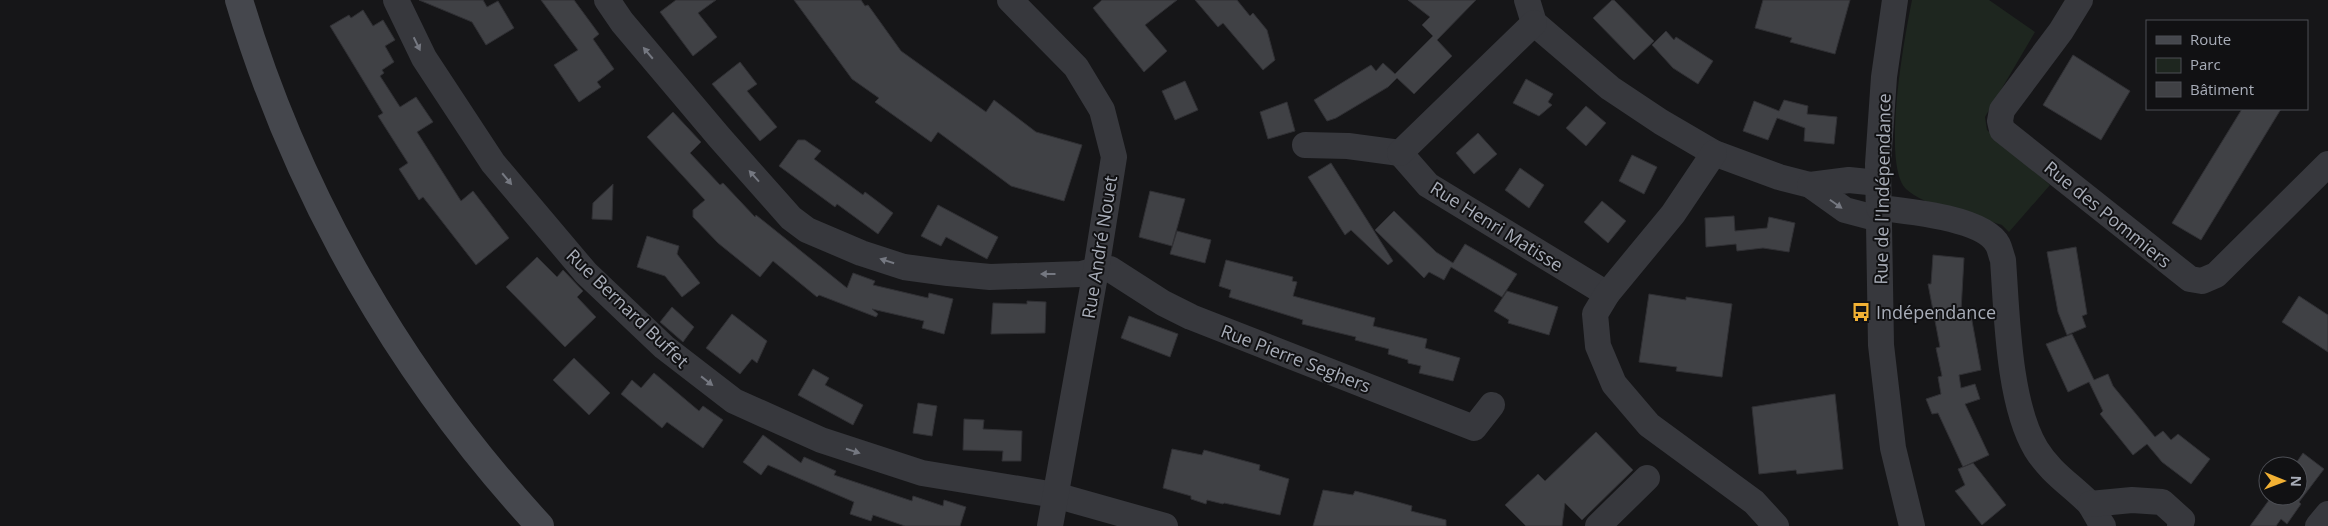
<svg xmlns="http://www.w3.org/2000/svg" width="2328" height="526" font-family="'Open Sans',sans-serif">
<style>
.green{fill:#1e261f}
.building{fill:#404145;stroke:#303034}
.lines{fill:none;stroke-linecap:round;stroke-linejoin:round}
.street{stroke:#37383d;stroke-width:26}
.secondary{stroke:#45474d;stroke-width:28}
.oneway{fill:#757881}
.labels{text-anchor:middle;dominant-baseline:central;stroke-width:4;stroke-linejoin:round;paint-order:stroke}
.street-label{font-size:18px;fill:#a8adb8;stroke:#111113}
.poi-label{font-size:18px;fill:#a8adb8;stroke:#111113;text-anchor:start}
</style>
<rect width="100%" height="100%" fill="#161618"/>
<!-- green -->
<path class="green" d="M1912,0H1989L2035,32L1985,117L1987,130L2050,185L2009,232L2002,225C1978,217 1923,206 1906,189C1881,164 1905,34 1912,0Z"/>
<!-- building -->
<g class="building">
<path d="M419,0H483L487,7L498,1L514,28L486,45L472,22Z"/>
<path d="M541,0H574L599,34L593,39L614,69L597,82L601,87L579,102L554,65L578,50Z"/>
<path d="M676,0H716L698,13L717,37L693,56L660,12Z"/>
<path d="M794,0H861L865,6L868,5L901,51L986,112L994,100L1036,132L1082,145L1064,201L1011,186L938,132L931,142L875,102L879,98L852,79Z"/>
<path d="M1102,0H1177L1145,25L1167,51L1144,72L1093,8Z"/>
<path d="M1195,0H1237L1250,16L1253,13L1267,30L1275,60L1263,70L1223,23L1218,27Z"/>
<path d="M1408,0H1476L1437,40L1452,56L1414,94L1397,78L1388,87L1336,118L1327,121L1314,100L1371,65L1376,71L1383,63L1395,74L1433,36L1422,25L1430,17Z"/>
<path d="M1612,0H1614L1654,41L1634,60L1593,18Z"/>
<path d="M1763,0H1850L1835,54L1790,42L1792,38L1755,28Z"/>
<path d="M363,10L373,26L383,20L395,40L385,46L394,62L382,70L384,73L380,76L400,107L416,97L433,122L417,132L461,201L473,191L509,238L476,265L423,197L419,200L399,169L408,163L378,116L383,113L330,26L349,15L351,18Z"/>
<path d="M1666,31L1674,40L1676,37L1713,61L1698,84L1673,68L1652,45Z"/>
<path d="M2073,55L2130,91L2101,140L2043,105Z"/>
<path d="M740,62L757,84L747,91L777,127L760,141L712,84Z"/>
<path d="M1526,79L1553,94L1548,102L1552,105L1539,116L1513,103Z"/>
<path d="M1185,81L1198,110L1175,120L1162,91Z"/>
<path d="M1784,100L1808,106L1807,114L1837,117L1834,144L1804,141L1805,128L1777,118L1768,140L1743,131L1754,101L1779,111Z"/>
<path d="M1287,102L1295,131L1268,139L1260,112Z"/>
<path d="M1586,106L1606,123L1586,146L1566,128Z"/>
<path d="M2242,109H2281L2201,240L2172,223Z"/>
<path d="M673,112L701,142L690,153L720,185L723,183L755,217L756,215L847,288L853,273L875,281L873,285L928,298L929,293L953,299L944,334L922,328L924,321L872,309L878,314L876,317L819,295L817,297L773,261L760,277L718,243L693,217V210L705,200L647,137Z"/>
<path d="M1478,133L1497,154L1474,174L1456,153Z"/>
<path d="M798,140H805L821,151L814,159L863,195L865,192L893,213L878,234L837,204L835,207L779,166Z"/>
<path d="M1632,155L1657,167L1644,194L1619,181Z"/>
<path d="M1331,163L1393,261L1388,265L1351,230L1345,235L1308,177Z"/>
<path d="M1520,168L1544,185L1529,208L1505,190Z"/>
<path d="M613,184L612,220L592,219L593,203Z"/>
<path d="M1150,191L1185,199L1172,246L1139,237Z"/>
<path d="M1602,201L1626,221L1608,243L1584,222Z"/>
<path d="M938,205L998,237L987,259L946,237L941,246L921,236Z"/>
<path d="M1394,211L1436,252L1453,263L1465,244L1517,274L1502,297L1451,267L1444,280L1429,272L1424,278L1375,230Z"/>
<path d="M1734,216L1735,231L1767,228L1769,217L1795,223L1789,252L1763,248L1737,251L1736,244L1706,247L1705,218Z"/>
<path d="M1177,231L1211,240L1205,263L1170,254Z"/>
<path d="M647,236L679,246L677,254L700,283L682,297L665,276L637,267Z"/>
<path d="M2076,247L2087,314L2082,316L2086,327L2067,335L2058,312L2047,252Z"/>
<path d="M1933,255L1964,258L1961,311L1970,310L1981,370L1959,375L1961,388L1975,384L1980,399L1965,404L1989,455L1963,467L1938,413L1932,414L1926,399L1941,394L1938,377L1942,376L1936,348L1940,347L1928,284H1931Z"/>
<path d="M537,257L557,277L563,270L565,272L583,291L577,297L596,317L565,347L506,287Z"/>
<path d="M1226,260L1293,277L1292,281L1297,282L1293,296L1375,318L1373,326L1427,339L1425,348L1460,358L1453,381L1419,373L1421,366L1408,363V360L1388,354L1389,349L1355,340L1356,337L1302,324L1303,320L1229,297L1231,290L1219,286Z"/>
<path d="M1507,291L1558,307L1549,335L1508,323L1509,320L1494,311Z"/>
<path d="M1649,294L1686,300V297L1732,304L1722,377L1676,371L1677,367L1639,362Z"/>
<path d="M2299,296L2328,315V352L2282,322Z"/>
<path d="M1027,301L1046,302L1045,333L991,334L993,303L1027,304Z"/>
<path d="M672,307L694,327L683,342L660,322Z"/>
<path d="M732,314L767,341L757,363L752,359L740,374L706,348Z"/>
<path d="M1129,316L1178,334L1170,357L1121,338Z"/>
<path d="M2072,334L2094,380L2108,374L2113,386L2155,437L2163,431L2171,440L2178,434L2210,459L2191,484L2162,462L2147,444L2133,455L2100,414L2103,411L2089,382L2068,392L2046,344Z"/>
<path d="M574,358L610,393L589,415L553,380Z"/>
<path d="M813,369L829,378L825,385L863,405L853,425L798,395Z"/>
<path d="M654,373L699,411L703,406L723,420L703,448L667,422L662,428L621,394L632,380L641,388Z"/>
<path d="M1835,394L1843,469L1797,474L1796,470L1759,474L1752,407Z"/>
<path d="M918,403L937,406L932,436L913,433Z"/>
<path d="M964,419L984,420L983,429L1022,431L1021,461H1002L1003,451L963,450Z"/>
<path d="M1596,432L1633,470L1582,520L1565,503L1562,526H1526L1505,505L1538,474L1545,481Z"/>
<path d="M763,435L801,463L804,457L836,471L834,475L912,501L913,496L943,506L944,500L966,507L960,526H905L873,515L871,521L850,514L854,502L768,465L761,475L743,462Z"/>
<path d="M1172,449L1202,455L1204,450L1260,465L1259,470L1289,479L1280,515L1224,503L1223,504L1207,500L1206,504L1191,499V496L1163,488Z"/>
<path d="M2303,453L2324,469L2299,502L2301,504L2287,524L2281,519L2276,526H2250L2272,496H2298V466H2294Z"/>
<path d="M1973,463L2006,505L1982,525L1955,491L1965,485L1958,469Z"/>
<path d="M1323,490L1353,495L1355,491L1387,499L1412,506L1411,511L1446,520V526H1313Z"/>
</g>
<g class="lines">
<!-- street -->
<g class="street">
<path d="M396,0L424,58L493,163L586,273L664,347L734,401L821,440L922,473L1055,495L1165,526"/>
<path d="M607,0L622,22L720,138L791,218L807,230L861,253L904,267L948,273L990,277L1081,274L1096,270L1110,269L1163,303L1191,317L1474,428L1492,405"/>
<path d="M1010,0L1076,67L1102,110L1114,157L1096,270L1050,526"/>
<path d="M1527,0L1534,23L1610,88L1661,122L1714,153L1779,177L1810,185"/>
<path d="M1895,0L1884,77L1878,164L1881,345L1893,448L1912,526"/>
<path d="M2080,0L2061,31L2002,110L2000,121L2002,130L2190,279L2202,281L2216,275L2328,164"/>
<path d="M1305,145L1348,146L1400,153"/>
<path d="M1400,153L1428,185L1607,294"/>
<path d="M1400,153L1534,23"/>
<path d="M1714,153L1673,214L1607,294L1595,314L1598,346L1614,384L1649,425L1754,502L1776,526"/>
<path d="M1878,183L1849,180L1810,185L1845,210L1879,219"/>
<path d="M1879,208C1907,211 1984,218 1998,245C2000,249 2001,255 2003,260C2007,314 2008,402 2036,449C2050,472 2071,485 2089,503C2094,510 2098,519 2103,526"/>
<path d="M2090,504L2132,500L2162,502L2182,520L2180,526"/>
<path d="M1598,526L1647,478"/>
<path d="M2318,526L2328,514"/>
</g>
<!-- secondary -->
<path class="secondary" d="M239,0C297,195 402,377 540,526"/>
</g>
<!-- one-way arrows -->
<defs><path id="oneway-solid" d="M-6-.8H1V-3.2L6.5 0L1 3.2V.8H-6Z" transform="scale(1.25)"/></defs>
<g class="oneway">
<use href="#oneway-solid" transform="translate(417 44) rotate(64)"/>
<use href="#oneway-solid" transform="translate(648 53) rotate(-130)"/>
<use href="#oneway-solid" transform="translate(754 176) rotate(-132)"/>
<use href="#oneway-solid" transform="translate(507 179) rotate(50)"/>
<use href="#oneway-solid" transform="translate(1836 204) rotate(35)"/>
<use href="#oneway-solid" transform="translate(887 261) rotate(-162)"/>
<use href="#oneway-solid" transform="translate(1048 274) rotate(180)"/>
<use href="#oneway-solid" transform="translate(707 381) rotate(38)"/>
<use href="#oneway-solid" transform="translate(853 451) rotate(18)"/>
</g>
<!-- icons -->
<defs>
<g id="bus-bare" transform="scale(1.5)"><path d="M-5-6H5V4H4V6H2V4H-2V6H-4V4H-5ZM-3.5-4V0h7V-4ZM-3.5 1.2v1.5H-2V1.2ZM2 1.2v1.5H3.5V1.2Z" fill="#f2b134" stroke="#111113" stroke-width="2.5" paint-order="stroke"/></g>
</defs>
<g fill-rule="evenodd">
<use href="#bus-bare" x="1861" y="312"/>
</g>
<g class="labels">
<!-- street labels -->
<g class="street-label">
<text transform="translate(1882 189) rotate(-89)">Rue de l'Indépendance</text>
<text transform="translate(2108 214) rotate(39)">Rue des Pommiers</text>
<text transform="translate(1497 226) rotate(32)">Rue Henri Matisse</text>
<text transform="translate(1099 247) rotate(-81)">Rue André Nouet</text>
<text transform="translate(628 308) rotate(44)">Rue Bernard Buffet</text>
<text transform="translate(1296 358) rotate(21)">Rue Pierre Seghers</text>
</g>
<!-- poi labels -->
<g class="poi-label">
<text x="1876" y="312">Indépendance</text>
</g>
</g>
<!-- legend -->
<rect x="2146" y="20" width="162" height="90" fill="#111113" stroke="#4d4f55"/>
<rect x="2156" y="36" width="25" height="8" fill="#45474d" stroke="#4d4f55"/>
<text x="2190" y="45" font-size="15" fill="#a8adb8">Route</text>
<rect x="2156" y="58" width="25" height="15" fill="#1e261f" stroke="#4d4f55"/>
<text x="2190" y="70" font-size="15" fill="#a8adb8">Parc</text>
<rect x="2156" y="82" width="25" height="15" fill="#404145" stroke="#4d4f55"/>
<text x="2190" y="95" font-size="15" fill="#a8adb8">Bâtiment</text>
<!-- north arrow -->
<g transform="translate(2283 481) rotate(91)"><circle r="24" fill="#111113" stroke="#4d4f55"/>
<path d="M0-4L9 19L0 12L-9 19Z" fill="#f2b134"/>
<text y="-8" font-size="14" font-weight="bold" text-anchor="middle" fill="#a8adb8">N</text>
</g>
</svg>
